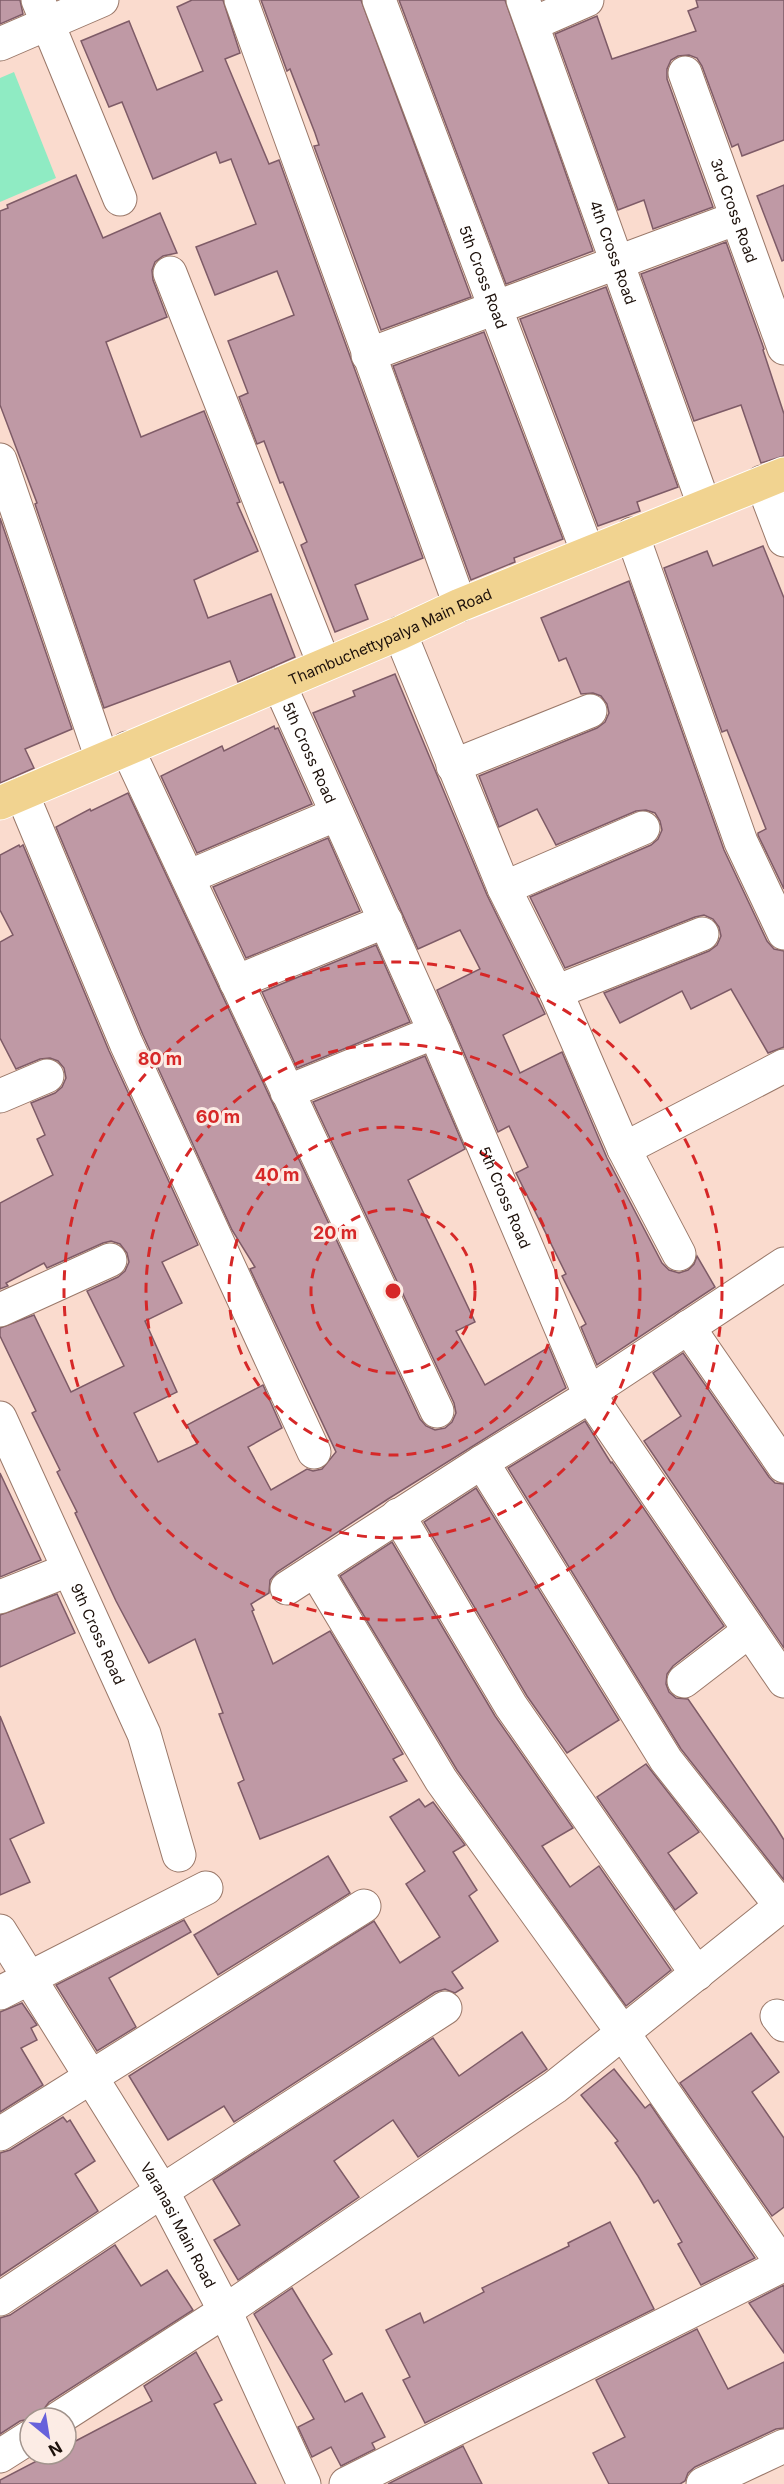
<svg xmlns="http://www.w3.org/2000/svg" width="784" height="2484" font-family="Inter,sans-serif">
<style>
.green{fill:#8febc3}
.building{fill:#bf99a5;stroke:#7e5b67;stroke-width:1.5}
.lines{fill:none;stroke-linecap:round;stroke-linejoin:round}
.minor-casing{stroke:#9a7869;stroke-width:35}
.major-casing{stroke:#fff;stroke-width:35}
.minor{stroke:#fff;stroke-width:33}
.major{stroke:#f1d390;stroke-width:33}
.ring{fill:none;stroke:#d62828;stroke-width:3;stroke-dasharray:10 8}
.labels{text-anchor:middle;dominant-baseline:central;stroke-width:6;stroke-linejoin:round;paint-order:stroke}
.street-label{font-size:15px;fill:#1c100a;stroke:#fcece5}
.centre{fill:#d62828;stroke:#fcece5;stroke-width:3}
.ring-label{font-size:18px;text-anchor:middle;font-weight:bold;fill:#d62828;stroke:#fcece5;stroke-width:6;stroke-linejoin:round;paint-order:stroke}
</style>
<rect width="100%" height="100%" fill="#fadbce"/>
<!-- green -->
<path class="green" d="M14,72L56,178L0,202V78Z"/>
<!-- building -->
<g class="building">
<path d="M0,0H20L23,14L0,24Z"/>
<path d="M192,0H223L240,53L225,59L269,164L279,160L423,558L355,585L368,619L335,632L301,545L307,542L283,482L280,483L264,441L257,444L239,397L248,393L228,341L294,315L277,271L215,295L196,247L256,224L231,159L220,163L216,152L153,179L122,102L109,107L81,41L129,21L157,90L203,71L177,7Z"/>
<path d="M261,0H361L471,297L381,330L314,146L319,145L315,133L290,69L287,71Z"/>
<path d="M399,0H505L593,251L506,284Z"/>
<path d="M696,0H784V140L742,156L738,144L732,147L702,66L697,58L689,55L678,56L671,60L667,69V79L713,207L653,229L644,200L618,210L555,34L597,16L612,59L696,31L688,11L698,7Z"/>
<path d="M76,175L103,238L160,213L177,253L163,256L155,262L152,270L153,280L167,317L106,342L141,437L204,411L240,502L237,503L258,551L194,580L208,618L271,594L295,657L238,682L230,661L104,708L35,504L37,503L0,405V211L8,208L7,205Z"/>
<path d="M784,185V260L782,261L757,196Z"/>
<path d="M726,242L764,349L763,350L784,414V456L761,463L741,405L694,421L641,274Z"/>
<path d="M606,287L678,487L637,502L640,511L598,526L520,319Z"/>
<path d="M484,332L563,539L514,558L515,562L471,580L393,366Z"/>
<path d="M0,518L72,729L25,749L34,768L0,783Z"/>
<path d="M763,546L784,598V889L758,835V833L766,829L727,730L722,732L664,568L707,551L713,566Z"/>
<path d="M629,581L724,850L767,941L774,949L784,951V1047L768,1053L731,989L691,1009L682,991L620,1023L604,993L709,951L717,945L721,936L719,927L713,919L704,915L695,917L565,968L530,897L651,845L658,839L662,830L660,821L655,813L646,810L636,811L556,845L537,809L499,827L479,776L597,728L605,722L609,713L607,704L601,696L593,693L581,694L566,658L559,661L541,618Z"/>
<path d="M395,674L487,895L545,1014L503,1035L520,1073L562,1052L607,1158L662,1263L669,1270L679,1273L688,1270L694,1264L697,1256L715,1287L597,1365L581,1327L586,1324L562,1276L566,1274L516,1173L528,1167L509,1126L498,1132L437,990L480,969L460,930L418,949L313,713L355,696L353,691Z"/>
<path d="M274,726L275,729L278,728L312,804L197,853L161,776L222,746L224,751Z"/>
<path d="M128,793L420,1419L426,1426L435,1430L445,1428L452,1422L456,1413L454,1403L313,1102L425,1056L465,1149L408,1180L475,1322L456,1331L485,1385L549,1347L566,1388L388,1499L277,1572L270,1580L269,1593L251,1604L254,1610L252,1611L273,1664L330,1631L403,1754L393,1759L407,1781L260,1839L238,1783L244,1780L219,1714L223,1713L195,1639L149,1663L116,1601L75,1513L77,1512L57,1472L60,1470L32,1413L36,1411L0,1336V1328L34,1315L71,1392L124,1366L87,1291L118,1277L125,1271L129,1262L127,1253L120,1244L111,1241L103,1243L47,1268L44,1263L6,1283L8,1286L0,1289V1203L53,1175L37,1139L45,1135L31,1103L55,1093L62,1087L66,1078L64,1068L58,1061L50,1058L40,1059L16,1069L0,1038V942L13,935L0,910V855L19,845L20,847L23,845L109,1051L198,1245L162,1262L182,1303L145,1321L177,1392L134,1413L158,1462L197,1444L187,1425L263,1385L282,1428L248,1447L271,1490L307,1469L313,1471L322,1469L336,1452L250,1269L255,1267L232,1230L143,1035L56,827L90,809L91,811Z"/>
<path d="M328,838L360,911L246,958L213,887Z"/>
<path d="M376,945L410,1022L297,1068L262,992Z"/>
<path d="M683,1353L769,1477L775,1483L784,1484V1648L644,1441L681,1416L653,1373Z"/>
<path d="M585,1421L611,1463L612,1462L724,1626L673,1666L667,1674L666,1684L669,1692L676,1698L688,1699L776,1827L784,1840V1880L681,1749L508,1468Z"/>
<path d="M0,1473L41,1560L0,1577Z"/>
<path d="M476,1488L619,1720L567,1753L527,1696L424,1522Z"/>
<path d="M392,1542L495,1716L573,1828L542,1846L570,1887L599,1866L671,1970L626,2006L457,1770L340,1576Z"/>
<path d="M57,1594L75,1633L0,1667V1615Z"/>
<path d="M0,1716L44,1823L10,1839L30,1882L0,1895Z"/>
<path d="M646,1764L699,1832L668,1853L697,1893L675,1910L597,1797Z"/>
<path d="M419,1799L425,1807L433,1802L465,1845L453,1852L477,1890L469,1896L498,1941L452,1972L463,1988L455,1993L445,1989L435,1992L234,2122L224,2106L168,2140L129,2076L374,1921L400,1963L440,1937L406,1884L425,1871L390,1817Z"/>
<path d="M328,1856L350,1893L218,1975L194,1935Z"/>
<path d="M184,1920L191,1932L109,1978L136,2027L97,2051L56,1985Z"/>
<path d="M22,2003L37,2025L31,2028L37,2040L21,2048L43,2085L0,2112V2012Z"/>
<path d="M522,2032L547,2069L418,2157L393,2120L334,2161L359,2197L238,2280L214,2240L240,2225L213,2180L433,2038L459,2076Z"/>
<path d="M751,2033L779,2072L752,2092L784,2138V2207L772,2216L680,2083Z"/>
<path d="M614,2069L645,2108L650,2104L755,2258L701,2285L678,2244L682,2242L658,2200L654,2203L638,2176L615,2143L618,2141L581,2095Z"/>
<path d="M63,2117L67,2122L70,2120L95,2161L75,2174L98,2211L0,2276V2153L10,2150Z"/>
<path d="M610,2222L654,2309L425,2423L403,2380L410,2377L386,2330L420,2313L424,2323L484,2292L482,2288L569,2246L568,2243Z"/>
<path d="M115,2245L141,2286L167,2270L193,2310L49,2402L41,2413L34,2418L20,2421L0,2434V2318L10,2315Z"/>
<path d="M784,2285V2353L749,2303Z"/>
<path d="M292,2288L332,2354L323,2360L345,2402L362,2393L385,2437L372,2443L375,2449L341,2466L331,2447L312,2457L298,2427L314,2419L254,2314Z"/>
<path d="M697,2329L728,2389L784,2362V2428L776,2429L695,2467L688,2473L685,2481L680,2484H609L593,2453L625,2437L596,2380Z"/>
<path d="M196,2352L222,2400L214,2404L256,2484H0V2480L50,2454H66V2446L152,2401L144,2386Z"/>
<path d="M463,2446L482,2484H388Z"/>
</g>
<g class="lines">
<!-- minor casing -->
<g class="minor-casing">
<g id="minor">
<path d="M38,0L120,199"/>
<path d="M241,0L460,605"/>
<path id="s1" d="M379,0L588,553"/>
<path id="s2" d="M523,0L704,505"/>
<path d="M532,24L587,0"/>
<path d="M0,44L102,0"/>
<path id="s3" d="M685,73L784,348"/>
<path d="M170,273L324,664"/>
<path d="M368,355L737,218"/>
<path d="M0,460L102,759"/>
<path d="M762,482L784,540"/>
<path d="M632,534L741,842L784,933"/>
<path d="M400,633L504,888L556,992L624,1149L679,1254"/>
<path id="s4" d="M279,684L435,1032L590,1396L784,1681"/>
<path d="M127,748L437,1411"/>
<path d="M453,766L590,711"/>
<path d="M22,794L126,1043L314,1452"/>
<path d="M188,877L337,814"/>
<path d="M504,888L643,828"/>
<path d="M236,982L386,921"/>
<path d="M556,992L702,934"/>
<path d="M287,1092L435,1032"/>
<path d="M0,1096L47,1076"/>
<path d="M624,1149L784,1066"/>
<path d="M0,1310L110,1260"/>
<path d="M688,1327L784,1466"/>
<path id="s5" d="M0,1418L144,1734L179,1855"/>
<path d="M398,1515L511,1706L697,1974"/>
<path d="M315,1570L441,1780L623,2033L783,2265L346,2484"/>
<path d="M287,1588L482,1462L590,1396L598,1387L784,1264"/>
<path d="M0,1597L68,1570"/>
<path d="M684,1681L749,1631"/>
<path id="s6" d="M0,1931L162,2191L225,2311L304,2484"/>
<path d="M0,1993L206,1888"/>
<path d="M777,2016L784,2025"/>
<path d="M0,2134L364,1906"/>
<path d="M0,2299L162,2191L445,2008"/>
<path d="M59,2418L225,2311L555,2087L781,1906L666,1760L482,1462"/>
<path d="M0,2456L30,2437"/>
<path d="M703,2484L784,2446"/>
</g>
</g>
<!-- major casing -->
<g class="major-casing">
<g id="major">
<path id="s7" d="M0,803L400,633L460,605L784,474"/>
</g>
</g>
<!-- minor -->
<use href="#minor" class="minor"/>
<!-- major -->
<use href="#major" class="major"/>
</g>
<!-- distance rings -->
<g class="ring">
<circle cx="393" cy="1291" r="82"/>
<circle cx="393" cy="1291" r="164"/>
<circle cx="393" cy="1291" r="247"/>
<circle cx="393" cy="1291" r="329"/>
</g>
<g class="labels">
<!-- street labels -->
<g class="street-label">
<text stroke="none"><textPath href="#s3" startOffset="146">3rd Cross Road</textPath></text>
<text stroke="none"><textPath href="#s2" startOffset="268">4th Cross Road</textPath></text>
<text stroke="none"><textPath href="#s1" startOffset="296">5th Cross Road</textPath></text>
<text stroke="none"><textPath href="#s7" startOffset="424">Thambuchettypalya Main Road</textPath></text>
<text stroke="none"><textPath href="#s4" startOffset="75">5th Cross Road</textPath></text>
<text stroke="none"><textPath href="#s4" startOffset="561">5th Cross Road</textPath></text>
<text stroke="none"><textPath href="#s5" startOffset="237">9th Cross Road</textPath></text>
<text stroke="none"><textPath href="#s6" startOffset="344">Varanasi Main Road</textPath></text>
</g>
</g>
<circle cx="393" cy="1291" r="9" class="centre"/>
<g class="ring-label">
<text x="160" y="1065">80 m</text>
<text x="218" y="1123">60 m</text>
<text x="277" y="1181">40 m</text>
<text x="335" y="1239">20 m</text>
</g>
<!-- north arrow -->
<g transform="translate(48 2436) rotate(150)"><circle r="28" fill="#fcece5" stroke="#a2948d" stroke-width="1.5"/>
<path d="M0-4.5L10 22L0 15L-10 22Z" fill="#6761db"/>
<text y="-9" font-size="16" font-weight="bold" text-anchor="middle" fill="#1c100a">N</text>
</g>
</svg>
